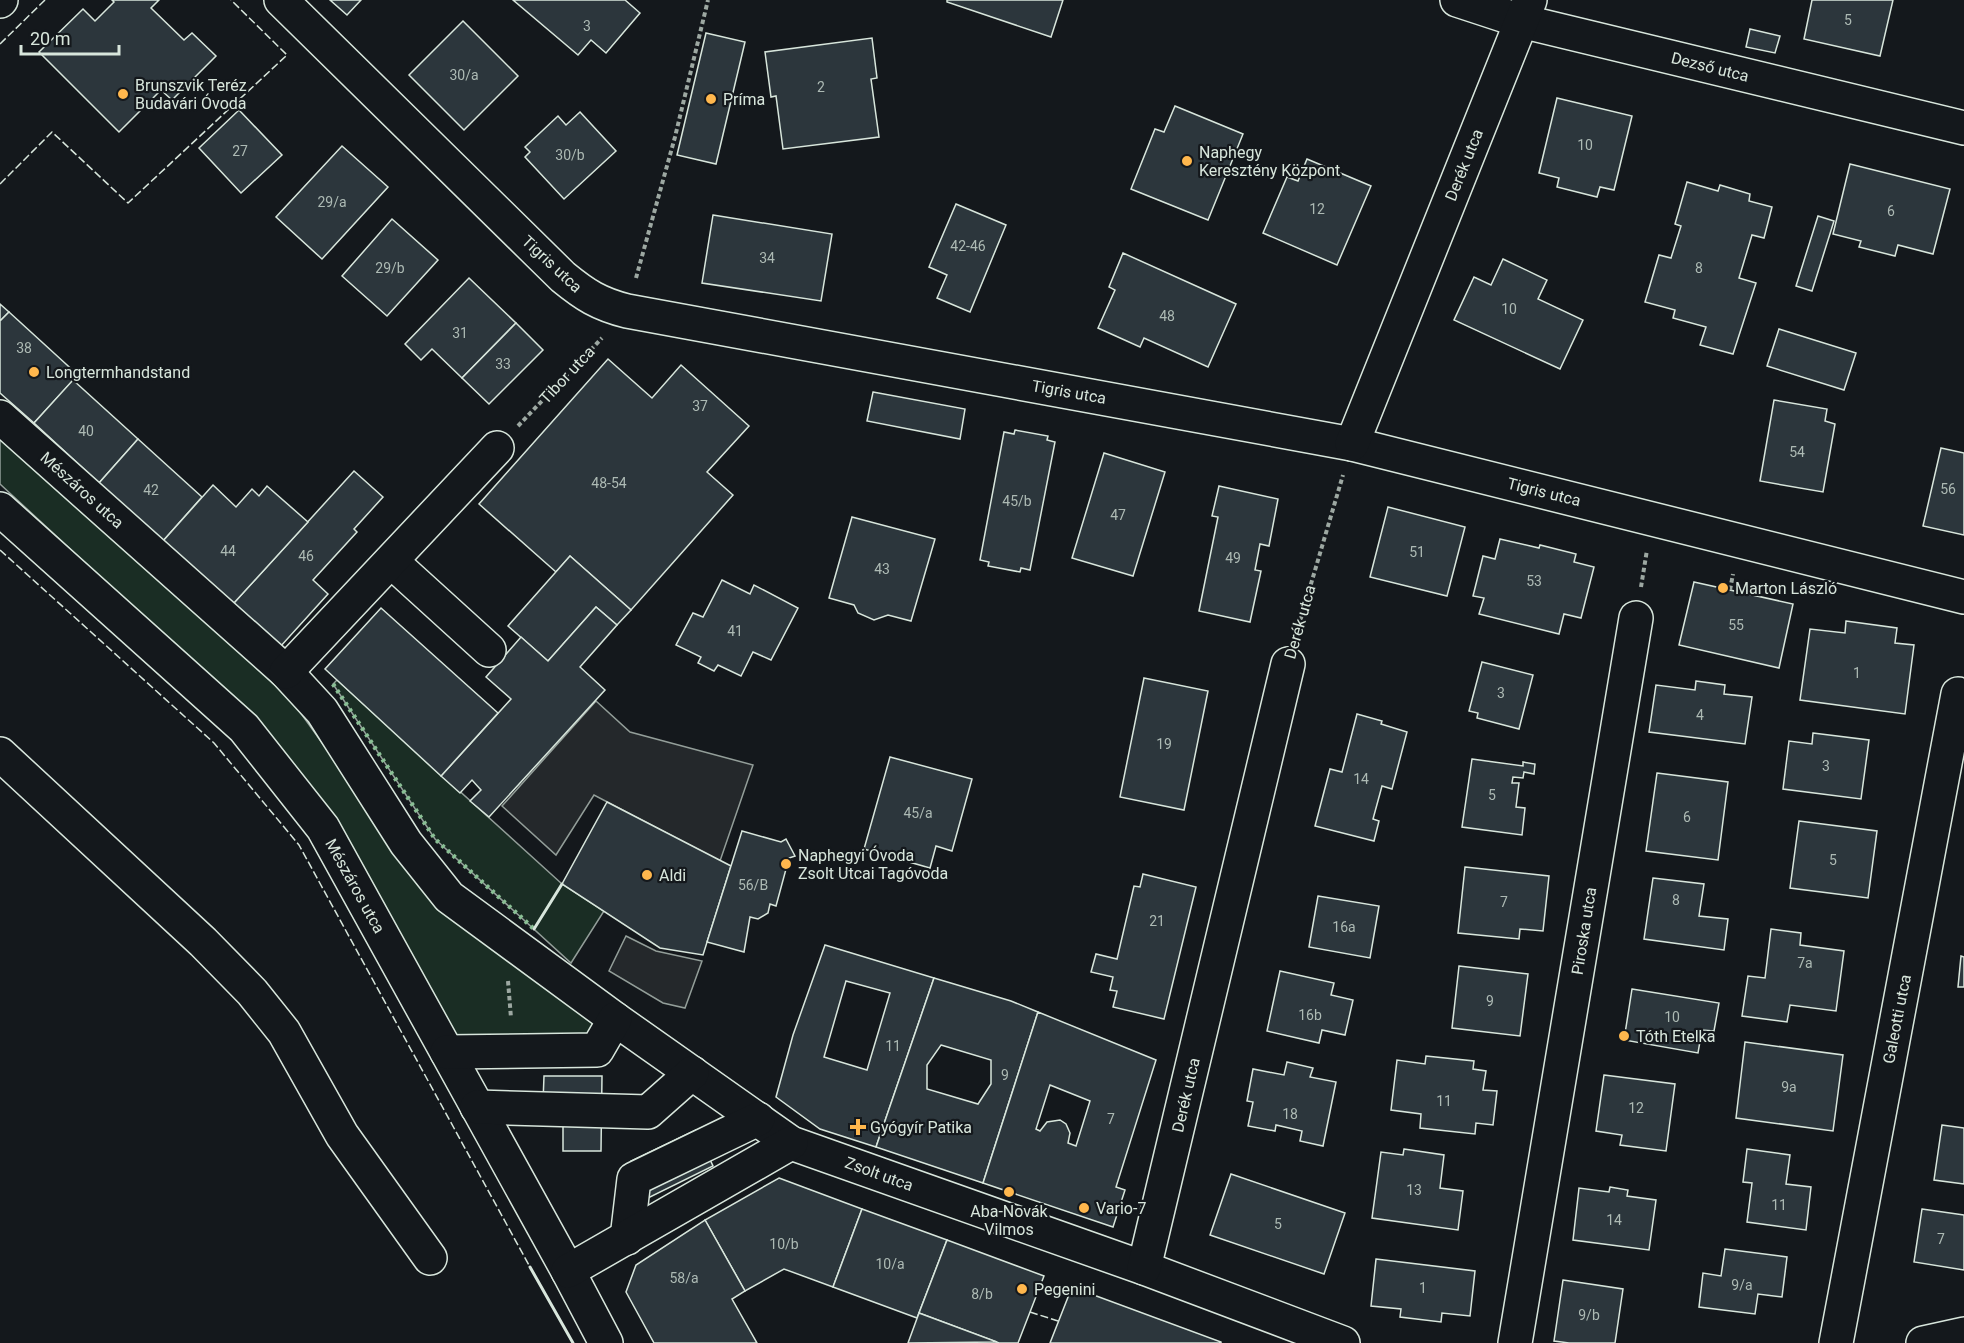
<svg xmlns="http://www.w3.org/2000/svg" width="1964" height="1343" font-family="Roboto,sans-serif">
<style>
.green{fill:#1a2d24;stroke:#939e99;stroke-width:1.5}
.parking{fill:#24282b;stroke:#939e99;stroke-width:1.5}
.building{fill:#2c363c;stroke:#d8e6dc;stroke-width:1.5;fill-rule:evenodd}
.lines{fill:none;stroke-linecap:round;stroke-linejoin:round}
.minor-casing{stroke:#d8e6dc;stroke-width:36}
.path{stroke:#9da8a2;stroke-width:4;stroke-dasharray:4.5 3;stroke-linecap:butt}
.minor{stroke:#14181c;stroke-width:33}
.hedge{stroke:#8ac095;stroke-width:4.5;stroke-dasharray:3 4.5;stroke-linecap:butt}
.fence{stroke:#d8e6dc;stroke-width:1.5;stroke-dasharray:8 3;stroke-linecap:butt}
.wall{stroke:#d8e6dc;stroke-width:3}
.poi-dot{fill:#ffb74d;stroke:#14181c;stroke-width:2}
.labels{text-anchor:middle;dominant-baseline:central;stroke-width:4.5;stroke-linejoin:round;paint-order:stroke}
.number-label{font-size:14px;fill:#adbab4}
.street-label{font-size:16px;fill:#d8e6dc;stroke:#14181c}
.poi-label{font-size:16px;fill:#d8e6dc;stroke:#14181c;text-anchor:start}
</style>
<rect width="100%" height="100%" fill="#14181c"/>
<!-- green -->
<g class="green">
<path d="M0,431L279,683L434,898L599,1023L590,1039L454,1040L204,673L0,484Z"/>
<path d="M337,680L562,884L604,911L571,963L435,839L333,684Z"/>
</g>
<!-- parking -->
<g class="parking">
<path d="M596,701L630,732L753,765L720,861L594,795L556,855L502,806Z"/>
<path d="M626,936L656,951L702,961L685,1008L663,1003L609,971Z"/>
</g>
<!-- building -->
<g class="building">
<path d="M112,0H159L151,8L184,40L192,33L216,56L172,100L161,90L119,132L39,52L83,9L95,21L114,2Z"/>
<path d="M330,0H361L347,15Z"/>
<path d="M513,0H625L640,13L606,53L591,40L578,55Z"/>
<path d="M947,0H1063L1051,37L947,2Z"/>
<path d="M1812,0H1893L1880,56L1804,39Z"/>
<path d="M463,21L518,76L464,130L409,75Z"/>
<path d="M1750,29L1780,36L1775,53L1746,47Z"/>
<path d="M706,33L745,42L716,164L677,155Z"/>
<path d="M872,38L877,78L871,79L879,137L783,149L776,96L771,97L765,52Z"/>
<path d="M1557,98L1632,116L1614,190L1600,187L1597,197L1557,187L1559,178L1539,173Z"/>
<path d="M1175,106L1243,134L1208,220L1131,189L1155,129L1164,132Z"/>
<path d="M239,110L282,155L241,193L199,148Z"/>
<path d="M580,112L616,151L564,199L525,157L530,152L525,147L558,116L566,125Z"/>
<path d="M342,146L388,187L322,259L276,217Z"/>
<path d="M1307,159L1371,186L1337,265L1263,233L1287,177L1298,181Z"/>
<path d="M1850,164L1950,189L1933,254L1898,245L1895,256L1859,247L1861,241L1833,234Z"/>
<path d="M1687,182L1718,191L1720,185L1750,194L1749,201L1772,207L1764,238L1752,235L1739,278L1756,283L1733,354L1700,345L1706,327L1673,318L1675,310L1645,302L1659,255L1671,258L1681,226L1675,224Z"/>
<path d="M956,204L1006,225L970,312L937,298L947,275L929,267Z"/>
<path d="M713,215L832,234L821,301L702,283Z"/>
<path d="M1818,216L1834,221L1812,291L1796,286Z"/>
<path d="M392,219L438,260L387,316L342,276Z"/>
<path d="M1123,253L1236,304L1208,367L1144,338L1140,347L1098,328L1115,290L1109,287Z"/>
<path d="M1503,259L1547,280L1538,299L1583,320L1560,369L1454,320L1474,277L1491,285Z"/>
<path d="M469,278L516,323L462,378L432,349L421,360L405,344Z"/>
<path d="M0,304L9,312L0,321Z"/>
<path d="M9,312L78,375L34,423L0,393V321Z"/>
<path d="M516,323L543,350L489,404L462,378Z"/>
<path d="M1779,329L1856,353L1844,390L1767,366Z"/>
<path d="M608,359L652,398L681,365L749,426L707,472L733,495L631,610L570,556L556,572L479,504Z"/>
<path d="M73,380L138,439L99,483L34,423Z"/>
<path d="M873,392L965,409L960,439L867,421Z"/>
<path d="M1774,400L1827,409L1825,421L1835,424L1823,492L1760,481Z"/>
<path d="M1015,430L1048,436L1047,440L1055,442L1030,570L1021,568L1020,572L988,566L989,562L980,560L1004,432L1014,434Z"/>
<path d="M138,439L202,497L163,541L99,483Z"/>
<path d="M1941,448L1964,453V535L1923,526Z"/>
<path d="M1104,453L1165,472L1133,576L1072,558Z"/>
<path d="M354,471L383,497L354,529L357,532L313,580L328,594L280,647L233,604Z"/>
<path d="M213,485L236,507L252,489L259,496L267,486L308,522L233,604L163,541Z"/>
<path d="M1219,486L1278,499L1269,546L1260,544L1255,570L1261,571L1250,622L1199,611L1218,517L1212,516Z"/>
<path d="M1388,507L1465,527L1447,596L1370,577Z"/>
<path d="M852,517L935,539L911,621L888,615L874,620L858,613L854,605L829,598Z"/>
<path d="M1500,539L1539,548L1540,545L1576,554L1574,562L1594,567L1581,618L1564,614L1559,634L1479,614L1484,598L1473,596L1483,556L1495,559Z"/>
<path d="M570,556L631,610L617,625L596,607L548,661L508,626Z"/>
<path d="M722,580L750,594L754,585L798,608L771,660L753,652L741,676L718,665L714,671L698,663L701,657L676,645L693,613L703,617Z"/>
<path d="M1694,582L1793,604L1779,668L1679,645Z"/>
<path d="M596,607L617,625L580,667L605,690L489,817L470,801L481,790L472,780L460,793L441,776L511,699L486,677L521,637L548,661Z"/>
<path d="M381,608L498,713L441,776L325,669Z"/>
<path d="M1846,621L1897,628L1895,643L1914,645L1905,714L1800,700L1810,629L1845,633Z"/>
<path d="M1482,662L1533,675L1519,729L1477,718L1478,713L1469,711Z"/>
<path d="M1144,678L1208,691L1184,810L1120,797Z"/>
<path d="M1696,681L1725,685L1724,694L1752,697L1745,744L1649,732L1656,685L1695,690Z"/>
<path d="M1357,714L1382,721L1381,724L1407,732L1392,789L1382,786L1373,819L1379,821L1374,841L1315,826L1330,769L1342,772Z"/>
<path d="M1813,733L1869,740L1861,799L1783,789L1789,741L1812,744Z"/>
<path d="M890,757L972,779L952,851L936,846L930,868L864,849Z"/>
<path d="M1472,759L1523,766V762L1535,764L1534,774L1524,772L1523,778L1513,777L1512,783H1519L1516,807L1525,808L1522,835L1462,827Z"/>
<path d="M1657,773L1728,782L1718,860L1646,851Z"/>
<path d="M607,802L731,866L703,955L660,948L562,884Z"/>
<path d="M1799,821L1877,831L1868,898L1790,888Z"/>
<path d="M742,831L781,842L786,839L795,856L789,858L776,906L770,904L768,913L758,919L750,917L744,952L707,942Z"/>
<path d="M1465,867L1549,876L1543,931L1520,929L1519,939L1458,933Z"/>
<path d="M1143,874L1196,887L1164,1019L1113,1007L1117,991L1110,990L1113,977L1091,972L1096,954L1117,959L1134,886L1140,887Z"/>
<path d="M1653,878L1704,884L1699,916L1728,919L1724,950L1644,939Z"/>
<path d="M1318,896L1379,906L1370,958L1309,947Z"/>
<path d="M1771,929L1801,933L1800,945L1844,951L1836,1011L1790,1005L1787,1022L1742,1016L1748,976L1765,978Z"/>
<path d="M825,945L934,978L876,1147L820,1129L776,1097L793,1035ZM846,981L890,993L867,1070L824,1057Z"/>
<path d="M1961,956L1964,957V987H1958Z"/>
<path d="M1459,966L1528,974L1520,1036L1452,1028Z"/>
<path d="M1280,971L1334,983L1331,995L1353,1000L1345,1035L1322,1030L1319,1043L1267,1031Z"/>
<path d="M934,978L1011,1001L1038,1012L983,1183L876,1147ZM941,1045L991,1060V1084L978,1104L927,1089V1065Z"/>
<path d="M1632,989L1719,1003L1714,1031L1702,1030L1698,1053L1624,1040Z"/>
<path d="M1038,1012L1156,1060L1116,1187L1125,1190L1113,1227L983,1183ZM1050,1085L1090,1101L1076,1146L1068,1143L1070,1133L1066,1124L1060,1120L1047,1122L1040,1131L1036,1129Z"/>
<path d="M1745,1042L1843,1055L1833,1131L1736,1118Z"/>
<path d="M1426,1056L1474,1061L1473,1069L1486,1071L1483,1090L1497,1091L1493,1125L1476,1123L1475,1134L1420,1128L1421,1114L1391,1110L1397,1060L1425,1064Z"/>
<path d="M1287,1062L1313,1068L1310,1077L1336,1082L1323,1146L1300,1141L1302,1131L1276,1125L1275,1131L1248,1126L1253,1102L1247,1101L1253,1069L1284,1075Z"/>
<path d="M1604,1075L1675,1084L1666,1151L1620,1145L1622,1135L1596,1131Z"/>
<path d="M544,1076H602L601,1151H563V1102H543Z"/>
<path d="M1942,1125L1964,1128V1184L1934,1180Z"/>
<path d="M696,1130L713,1166L648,1198L631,1161Z"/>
<path d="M1404,1149L1444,1155L1440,1188L1463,1191L1458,1230L1372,1218L1381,1152L1403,1155Z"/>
<path d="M1747,1149L1790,1155L1786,1184L1811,1187L1806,1230L1747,1222L1752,1183L1743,1182Z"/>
<path d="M1231,1174L1345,1213L1324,1274L1210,1235Z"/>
<path d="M779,1178L862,1209L833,1287L784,1269L745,1291L705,1220Z"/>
<path d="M1610,1187L1628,1190L1627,1196L1656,1200L1649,1250L1573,1240L1579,1188L1609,1192Z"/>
<path d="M862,1209L947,1240L917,1318L833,1287Z"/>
<path d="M1922,1209L1964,1215V1270L1914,1262Z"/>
<path d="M705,1220L745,1291L732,1299L757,1343H654L626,1292L636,1265Z"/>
<path d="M947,1240L1044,1276L1018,1343H999L919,1313Z"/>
<path d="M1725,1249L1787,1257L1782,1297L1758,1294L1755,1314L1699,1307L1703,1273L1721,1276Z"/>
<path d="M1376,1259L1475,1271L1470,1316L1442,1313L1441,1322L1400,1317L1401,1309L1371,1306Z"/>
<path d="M1563,1280L1623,1289L1615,1343H1569L1554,1341Z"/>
<path d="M1072,1287L1221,1342V1343H1050Z"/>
<path d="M919,1313L997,1342L908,1343Z"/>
</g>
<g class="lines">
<!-- minor casing -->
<g class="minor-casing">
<g id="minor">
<path d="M281,0L563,277C585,295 599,304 627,311L1352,444L1964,597"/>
<path d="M1457,0L1521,21L1964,128"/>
<path d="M0,1L1,0"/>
<path d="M0,417L286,672L322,711L406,843L449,897L615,1019L791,1143L1144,1268L1343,1343"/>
<path d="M1352,444L1530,0"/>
<path d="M0,509L244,728L323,828L568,1271L606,1343"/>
<path d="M391,561L489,650"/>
<path d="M286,672L497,448"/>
<path d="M0,754L203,942L252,992L284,1032L342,1135L430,1258"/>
<path d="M447,1052L597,1050L615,1019"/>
<path d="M477,1107L648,1112L692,1073"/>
<path d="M627,1238L634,1179L758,1119"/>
<path d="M1144,1268L1288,664"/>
<path d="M568,1271L791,1143"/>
<path d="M1515,1343L1636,618"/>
<path d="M1836,1343L1958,694"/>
<path d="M1923,1343L1964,1334"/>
</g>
</g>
<!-- path -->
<g class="path">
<path d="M636,278L675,137L708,0"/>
<path d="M518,426L602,338"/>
<path d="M1641,587L1647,550"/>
<path d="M1730,590L1733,574"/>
<path d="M1296,635L1343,475"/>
<path d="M508,981L511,1018"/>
</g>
<!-- minor -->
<use href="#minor" class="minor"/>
<!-- hedge -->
<path class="hedge" d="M333,684L435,839L534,929"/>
<!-- fence -->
<g class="fence">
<path d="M0,44L45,0"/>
<path d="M0,184L52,132L128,203L287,55L231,0"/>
<path d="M0,550L214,743L299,845L530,1267"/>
<path d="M1030,1312L1058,1321"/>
</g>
<!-- wall -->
<g class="wall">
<path d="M534,929L562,884"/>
<path d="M530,1267L573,1343"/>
</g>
</g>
<!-- markers -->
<g class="poi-dot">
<circle cx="123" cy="94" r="6"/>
<circle cx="711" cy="99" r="6"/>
<circle cx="1187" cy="161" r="6"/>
<circle cx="34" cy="372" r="6"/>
<circle cx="1723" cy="588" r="6"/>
<circle cx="786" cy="864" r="6"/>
<circle cx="647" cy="875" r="6"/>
<circle cx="1624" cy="1036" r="6"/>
<path d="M855 1118h6v6h6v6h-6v6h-6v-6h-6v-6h6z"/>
<circle cx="1009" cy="1192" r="6"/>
<circle cx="1084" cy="1208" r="6"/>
<circle cx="1022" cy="1289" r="6"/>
</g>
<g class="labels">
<!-- number labels -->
<g class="number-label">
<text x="1848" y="20">5</text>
<text x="587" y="26">3</text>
<text x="464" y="75">30/a</text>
<text x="821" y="87">2</text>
<text x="1585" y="145">10</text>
<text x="240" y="151">27</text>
<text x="570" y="155">30/b</text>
<text x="332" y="202">29/a</text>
<text x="1317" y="209">12</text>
<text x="1891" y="211">6</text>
<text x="968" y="246">42-46</text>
<text x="767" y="258">34</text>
<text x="390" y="268">29/b</text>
<text x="1699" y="268">8</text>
<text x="1509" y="309">10</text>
<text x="1167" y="316">48</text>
<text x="460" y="333">31</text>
<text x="24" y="348">38</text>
<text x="503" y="364">33</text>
<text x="700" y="406">37</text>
<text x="86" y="431">40</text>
<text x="1797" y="452">54</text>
<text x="609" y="483">48-54</text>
<text x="1948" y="489">56</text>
<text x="151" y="490">42</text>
<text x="1017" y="501">45/b</text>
<text x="1118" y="515">47</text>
<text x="228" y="551">44</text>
<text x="1417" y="552">51</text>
<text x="306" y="556">46</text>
<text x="1233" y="558">49</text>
<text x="882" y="569">43</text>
<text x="1534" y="581">53</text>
<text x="1736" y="625">55</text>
<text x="735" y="631">41</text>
<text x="1857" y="673">1</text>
<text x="1501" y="693">3</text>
<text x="1700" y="715">4</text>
<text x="1164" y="744">19</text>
<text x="1826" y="766">3</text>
<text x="1361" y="779">14</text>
<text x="1492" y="795">5</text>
<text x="918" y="813">45/a</text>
<text x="1687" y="817">6</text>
<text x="1833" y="860">5</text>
<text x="753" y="885">56/B</text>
<text x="1676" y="900">8</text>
<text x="1504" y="902">7</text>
<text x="1157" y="921">21</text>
<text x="1344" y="927">16a</text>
<text x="1805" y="963">7a</text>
<text x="1490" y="1001">9</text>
<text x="1310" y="1015">16b</text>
<text x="1672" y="1017">10</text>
<text x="893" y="1046">11</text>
<text x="1005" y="1075">9</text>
<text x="1789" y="1087">9a</text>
<text x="1444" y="1101">11</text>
<text x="1636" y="1108">12</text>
<text x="1290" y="1114">18</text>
<text x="1111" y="1119">7</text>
<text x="1414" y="1190">13</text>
<text x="1779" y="1205">11</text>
<text x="1614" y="1220">14</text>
<text x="1278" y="1224">5</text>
<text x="1941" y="1239">7</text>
<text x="784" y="1244">10/b</text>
<text x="890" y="1264">10/a</text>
<text x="684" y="1278">58/a</text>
<text x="1742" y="1285">9/a</text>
<text x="1423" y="1288">1</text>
<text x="982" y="1294">8/b</text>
<text x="1589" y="1315">9/b</text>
</g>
<!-- street labels -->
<g class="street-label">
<text transform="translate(1710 67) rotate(14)">Dezső utca</text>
<text transform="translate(1464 165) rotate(-68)">Derék utca</text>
<text transform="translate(552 264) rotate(43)">Tigris utca</text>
<text transform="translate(567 375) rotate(-47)">Tibor utca</text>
<text transform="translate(1069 392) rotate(10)">Tigris utca</text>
<text transform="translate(82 490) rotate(42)">Mészáros utca</text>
<text transform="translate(1544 492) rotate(14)">Tigris utca</text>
<text transform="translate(1300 622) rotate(-74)">Derék utca</text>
<text transform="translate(355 886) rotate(61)">Mészáros utca</text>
<text transform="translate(1584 931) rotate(-81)">Piroska utca</text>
<text transform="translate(1897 1019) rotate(-79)">Galeotti utca</text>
<text transform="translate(1186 1095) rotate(-77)">Derék utca</text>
<text transform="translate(879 1174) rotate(20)">Zsolt utca</text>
</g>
<!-- poi labels -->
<g class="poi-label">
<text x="135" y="85">Brunszvik Teréz<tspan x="135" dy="18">Budavári Óvoda</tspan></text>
<text x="723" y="99">Príma</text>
<text x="1199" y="152">Naphegy<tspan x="1199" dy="18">Keresztény Központ</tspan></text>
<text x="46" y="372">Longtermhandstand</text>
<text x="1735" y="588">Marton László</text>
<text x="798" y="855">Naphegyi Óvoda<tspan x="798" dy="18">Zsolt Utcai Tagóvoda</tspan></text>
<text x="659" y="875">Aldi</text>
<text x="1636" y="1036">Tóth Etelka</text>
<text x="870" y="1127">Gyógyír Patika</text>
<text x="1096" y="1208">Vario-7</text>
<text x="1009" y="1211" text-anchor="middle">Aba-Novák<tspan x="1009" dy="18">Vilmos</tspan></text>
<text x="1034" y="1289">Pegenini</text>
</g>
</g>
<!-- scale -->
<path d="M21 45v9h98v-9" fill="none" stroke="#d8e6dc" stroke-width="3"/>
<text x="30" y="45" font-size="18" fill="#d8e6dc" stroke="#14181c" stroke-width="4.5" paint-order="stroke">20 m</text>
</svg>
